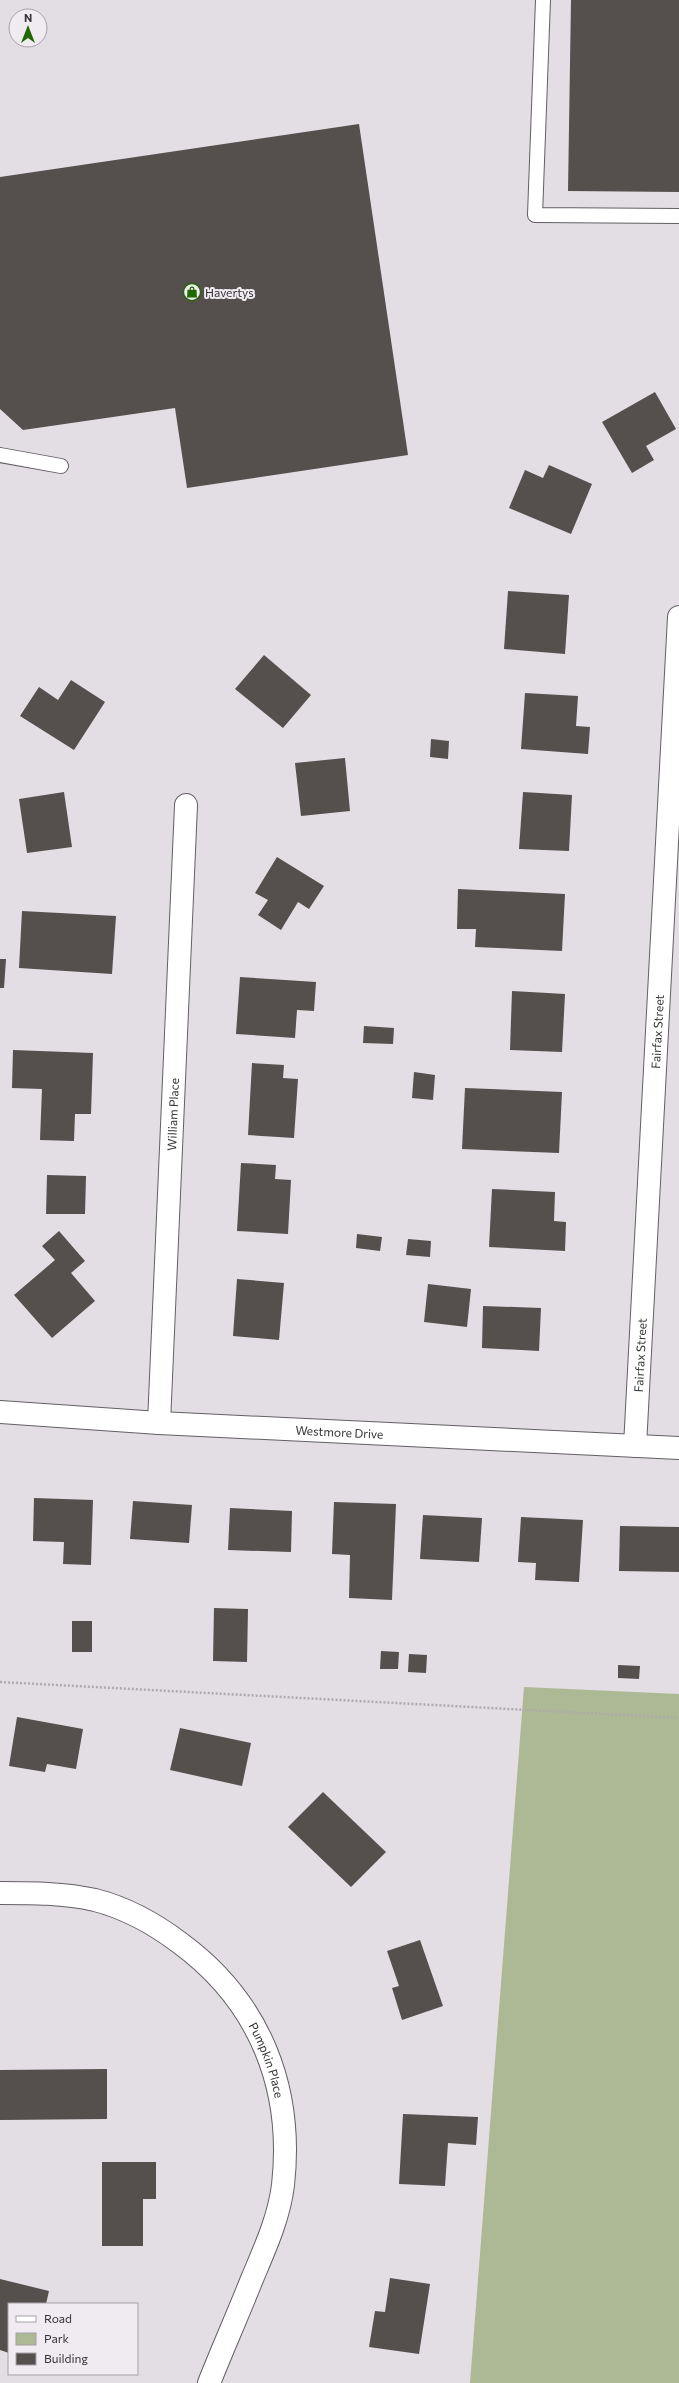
<svg xmlns="http://www.w3.org/2000/svg" width="679" height="2383" font-family="Commissioner,sans-serif">
<style>
.green{fill:#adb894}
.building{fill:#554f4e}
.lines{fill:none;stroke-linecap:round;stroke-linejoin:round}
.service-casing{stroke:#635f64;stroke-width:16}
.minor-casing{stroke:#635f64;stroke-width:24}
.path{stroke:#aeaaaf;stroke-width:2.5;stroke-dasharray:2 2;stroke-linecap:butt}
.service{stroke:#fff;stroke-width:14}
.minor{stroke:#fff;stroke-width:22}
.labels{text-anchor:middle;dominant-baseline:central;stroke-width:4;stroke-linejoin:round;paint-order:stroke}
.poi-label{font-size:12px;fill:#343335;stroke:#f0ebf1;text-anchor:start}
.street-label{font-size:12px;fill:#343335;stroke:#f0ebf1}
</style>
<rect width="100%" height="100%" fill="#e2dee4"/>
<!-- green -->
<path class="green" d="M524,1687L679,1694V2383H470Z"/>
<!-- building -->
<g class="building">
<path d="M571,0H679V192L568,191Z"/>
<path d="M359,124L408,455L187,488L175,408L23,430L0,409V177Z"/>
<path d="M655,392L676,429L646,446L654,460L632,473L602,422Z"/>
<path d="M549,465L592,484L571,534L509,508L525,470L543,478Z"/>
<path d="M508,591L569,595L565,654L504,649Z"/>
<path d="M264,655L311,695L283,728L235,689Z"/>
<path d="M71,680L105,702L74,750L20,716L39,687L58,700Z"/>
<path d="M525,693L578,696L576,726L590,727L588,754L521,749Z"/>
<path d="M431,739L449,741L448,759L430,757Z"/>
<path d="M345,758L350,811L301,816L295,763Z"/>
<path d="M64,792L72,847L27,853L19,799Z"/>
<path d="M523,792L572,795L569,851L519,849Z"/>
<path d="M277,857L324,886L309,909L298,902L281,930L258,915L268,900L255,893Z"/>
<path d="M458,889L565,894L562,951L475,947L476,929H457Z"/>
<path d="M22,911L116,916L112,974L19,968Z"/>
<path d="M0,959H6L4,988H0Z"/>
<path d="M240,977L316,982L314,1011L297,1010L295,1038L236,1034Z"/>
<path d="M512,991L565,994L562,1052L510,1050Z"/>
<path d="M364,1026L394,1028L393,1044L363,1043Z"/>
<path d="M13,1050L93,1053L91,1114H75L74,1141L40,1140L42,1089L12,1088Z"/>
<path d="M252,1063L284,1065L283,1078L298,1079L294,1138L248,1135Z"/>
<path d="M414,1072L435,1075L433,1100L412,1098Z"/>
<path d="M465,1088L562,1092L559,1153L462,1149Z"/>
<path d="M241,1163L276,1165L275,1179L291,1180L288,1234L237,1231Z"/>
<path d="M47,1175L86,1176L85,1214H46Z"/>
<path d="M492,1189L555,1192L554,1221L566,1222L565,1251L489,1247Z"/>
<path d="M59,1231L85,1261L71,1273L95,1301L52,1338L14,1295L55,1260L42,1246Z"/>
<path d="M357,1234L382,1237L380,1251L356,1248Z"/>
<path d="M408,1239L431,1241L430,1257L406,1255Z"/>
<path d="M237,1279L284,1283L279,1340L233,1336Z"/>
<path d="M428,1284L471,1289L467,1327L424,1322Z"/>
<path d="M483,1306L541,1308L539,1351L482,1348Z"/>
<path d="M34,1498L93,1500L91,1565L63,1564L64,1542L33,1541Z"/>
<path d="M133,1501L192,1505L189,1543L130,1539Z"/>
<path d="M334,1502L396,1504L392,1600L349,1598L350,1555L332,1554Z"/>
<path d="M230,1508L292,1511L291,1552L228,1550Z"/>
<path d="M423,1515L482,1518L479,1562L420,1559Z"/>
<path d="M521,1517L583,1520L579,1582L535,1580L536,1563L518,1562Z"/>
<path d="M620,1526L679,1527V1572L619,1571Z"/>
<path d="M214,1608L248,1609L247,1662L213,1661Z"/>
<rect x="72" y="1621" width="20" height="31"/>
<path d="M381,1651L399,1652L398,1669H380Z"/>
<path d="M409,1654L427,1655L426,1673L408,1672Z"/>
<path d="M618,1665L640,1666L639,1679L618,1678Z"/>
<path d="M17,1717L83,1729L76,1769L47,1764L45,1772L9,1766Z"/>
<path d="M180,1728L251,1743L242,1786L170,1770Z"/>
<path d="M323,1792L386,1852L351,1887L288,1827Z"/>
<path d="M420,1940L443,2006L402,2020L392,1988L399,1986L387,1951Z"/>
<path d="M107,2069V2119L0,2120V2070Z"/>
<path d="M403,2114L478,2117L476,2145L448,2143L445,2186L399,2184Z"/>
<path d="M102,2162H156V2199H143V2246H102Z"/>
<path d="M390,2278L430,2284L419,2354L369,2347L375,2311L385,2312Z"/>
<path d="M0,2279L49,2291L46,2304H9V2353L0,2350Z"/>
</g>
<g class="lines">
<!-- service casing -->
<g class="service-casing">
<g id="service">
<path d="M543,0L535,215L679,216"/>
<path d="M0,455L61,466"/>
</g>
</g>
<!-- minor casing -->
<g class="minor-casing">
<g id="minor">
<path id="s1" d="M0,1412L159,1423L679,1448"/>
<path id="s2" d="M159,1423L186,805"/>
<path id="s3" d="M635,1446L679,617"/>
<path id="s4" d="M0,1893C32,1893 64,1893 95,1900C126,1908 155,1924 180,1943C259,2001 294,2087 283,2185C279,2218 265,2248 252,2279C238,2314 223,2348 209,2383"/>
</g>
</g>
<!-- path -->
<path class="path" d="M0,1682L679,1718"/>
<!-- service -->
<use href="#service" class="service"/>
<!-- minor -->
<use href="#minor" class="minor"/>
</g>
<!-- icons -->
<defs>
<g id="shop-ring" transform="scale(0.9)"><circle r="9.5" fill="#f0ebf1" stroke="#1f6802" stroke-width="1.5"/><path d="M-5-2.5h2.3a2.7 3.5 0 0 1 5.4 0H5L5.5 6h-11ZM-1.5-2.5h3a1.5 2.3 0 0 0-3 0Z" fill="#1f6802"/></g>
</defs>
<g fill-rule="evenodd">
<use href="#shop-ring" x="192" y="292"/>
</g>
<g class="labels">
<!-- poi labels -->
<g class="poi-label">
<text x="205" y="292">Havertys</text>
</g>
<!-- street labels -->
<g class="street-label">
<text stroke="none"><textPath href="#s3" startOffset="415">Fairfax Street</textPath></text>
<text stroke="none"><textPath href="#s2" startOffset="309">William Place</textPath></text>
<text stroke="none"><textPath href="#s3" startOffset="91">Fairfax Street</textPath></text>
<text stroke="none"><textPath href="#s1" startOffset="340">Westmore Drive</textPath></text>
<text stroke="none"><textPath href="#s4" startOffset="340">Pumpkin Place</textPath></text>
</g>
</g>
<!-- legend -->
<rect x="8" y="2303" width="130" height="72" fill="#f0ebf1" stroke="#a5a1a6"/>
<rect x="16" y="2316" width="20" height="6" fill="#ffffff" stroke="#a5a1a6"/>
<text x="44" y="2323" font-size="12" fill="#343335">Road</text>
<rect x="16" y="2333" width="20" height="12" fill="#adb894" stroke="#a5a1a6"/>
<text x="44" y="2343" font-size="12" fill="#343335">Park</text>
<rect x="16" y="2353" width="20" height="12" fill="#554f4e" stroke="#a5a1a6"/>
<text x="44" y="2363" font-size="12" fill="#343335">Building</text>
<!-- north arrow -->
<g transform="translate(28 28)"><circle r="19" fill="#f0ebf1" stroke="#a5a1a6"/>
<path d="M0-3L7 15L0 10L-7 15Z" fill="#1f6802"/>
<text y="-6" font-size="11" font-weight="bold" text-anchor="middle" fill="#343335">N</text>
</g>
</svg>
